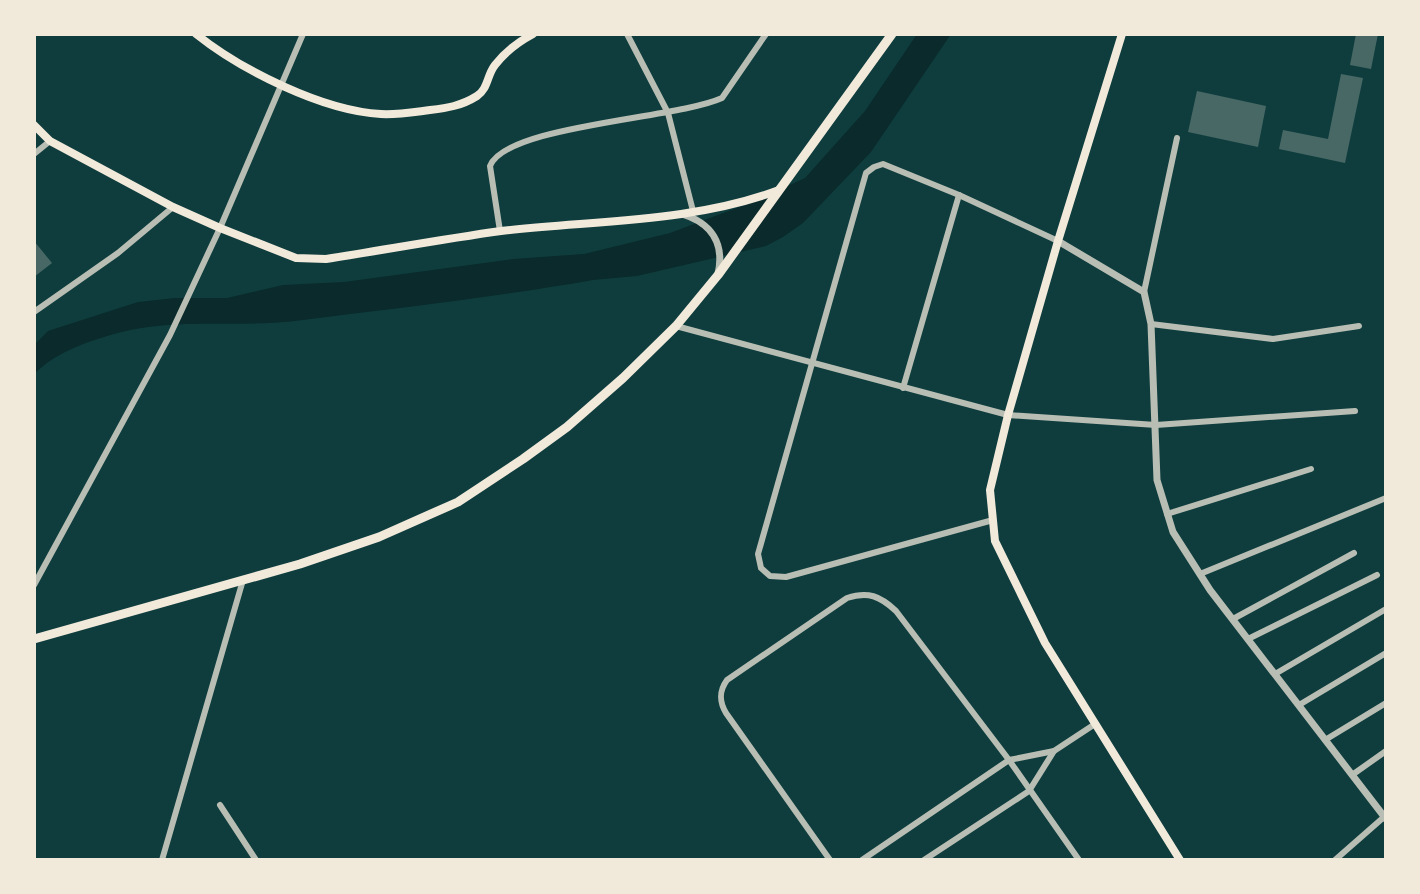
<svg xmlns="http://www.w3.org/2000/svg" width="1420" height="894" font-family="'PT Sans',sans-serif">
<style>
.water{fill:#0a2a2b}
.building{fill:#486865}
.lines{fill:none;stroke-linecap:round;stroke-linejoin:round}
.minor{stroke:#b8beb3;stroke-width:6}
.tertiary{stroke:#b8beb3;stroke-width:7}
.secondary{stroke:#f1e9da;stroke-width:8}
.primary{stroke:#f1e9da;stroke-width:9}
</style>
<rect width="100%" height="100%" fill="#0f3d3e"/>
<!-- water -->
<path class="water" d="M917,34H951L871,152L803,223L783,237L766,246L637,276L593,280C497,297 399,308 303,320C230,330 170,314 98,339C75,346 51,357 34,374V345L48,331L138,302L175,298H227L283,285L344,282L513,259L584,254L670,233L755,201L805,178L865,111Z"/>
<!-- building -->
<g class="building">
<path d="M1356,34H1378L1371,69L1350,65Z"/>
<path d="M1341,74L1363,78L1345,163L1279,149L1283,130L1328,139Z"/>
<path d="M1197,91L1266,106L1258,147L1188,132Z"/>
<path d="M34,241L52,263L34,277Z"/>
</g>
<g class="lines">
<!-- minor -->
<g class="minor">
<path d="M627,34L668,113L693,211"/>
<path d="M34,154L50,141"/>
<path d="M500,231L490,166C506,125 676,119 722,98L766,34"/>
<path d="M1144,292L1177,138"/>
<path d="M34,312L118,253L173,207"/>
<path d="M1151,324L1273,339L1359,326"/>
<path d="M676,326L1008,415L1156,425L1355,411"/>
<path d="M903,388L959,195"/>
<path d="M1167,514L1311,469"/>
<path d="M993,520L786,577L770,576L761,568L758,554L866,173L874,167L883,164L959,195L1058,241"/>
<path d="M1200,574L1386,498"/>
<path d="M34,585L170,335L220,228L303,34"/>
<path d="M1233,619L1354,553"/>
<path d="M1248,639L1377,575"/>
<path d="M1275,674L1386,609"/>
<path d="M1299,705L1386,653"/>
<path d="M1325,740L1386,703"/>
<path d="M1352,775L1386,751"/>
<path d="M220,805L256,860"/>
<path d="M162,860L243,580"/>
<path d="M830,860L726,713C719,701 719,691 727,680L847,598C868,591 880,596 896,611L1009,760L1079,860"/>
<path d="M862,860L1009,760L1054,751"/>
<path d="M924,860L1029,791L1054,751L1095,724"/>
<path d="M1335,860L1384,817"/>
</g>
<!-- tertiary -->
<g class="tertiary">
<path d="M682,214C711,223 725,243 718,274"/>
<path d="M1058,241L1144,292L1151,324L1157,480L1173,532L1210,590L1386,819"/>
</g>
<!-- secondary -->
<g class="secondary">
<path d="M196,34C241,70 323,111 381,114C397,115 414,112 430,110C447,108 461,106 477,96C488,89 487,75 495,65C505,52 518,42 533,34"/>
<path d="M1122,34L1058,241L1008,415L990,490L995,541L1045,643L1180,860"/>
<path d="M34,125L50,141L173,207L220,228L296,258L326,259C384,250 443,239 501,231C594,220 691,223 779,190"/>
</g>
<!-- primary -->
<path class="primary" d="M34,639L300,564L379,537L458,502L523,459L567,427L623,378L676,326L718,275L892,34"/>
</g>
<!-- border -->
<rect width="1420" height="894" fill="none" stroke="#f1e9da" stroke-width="72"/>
</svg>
